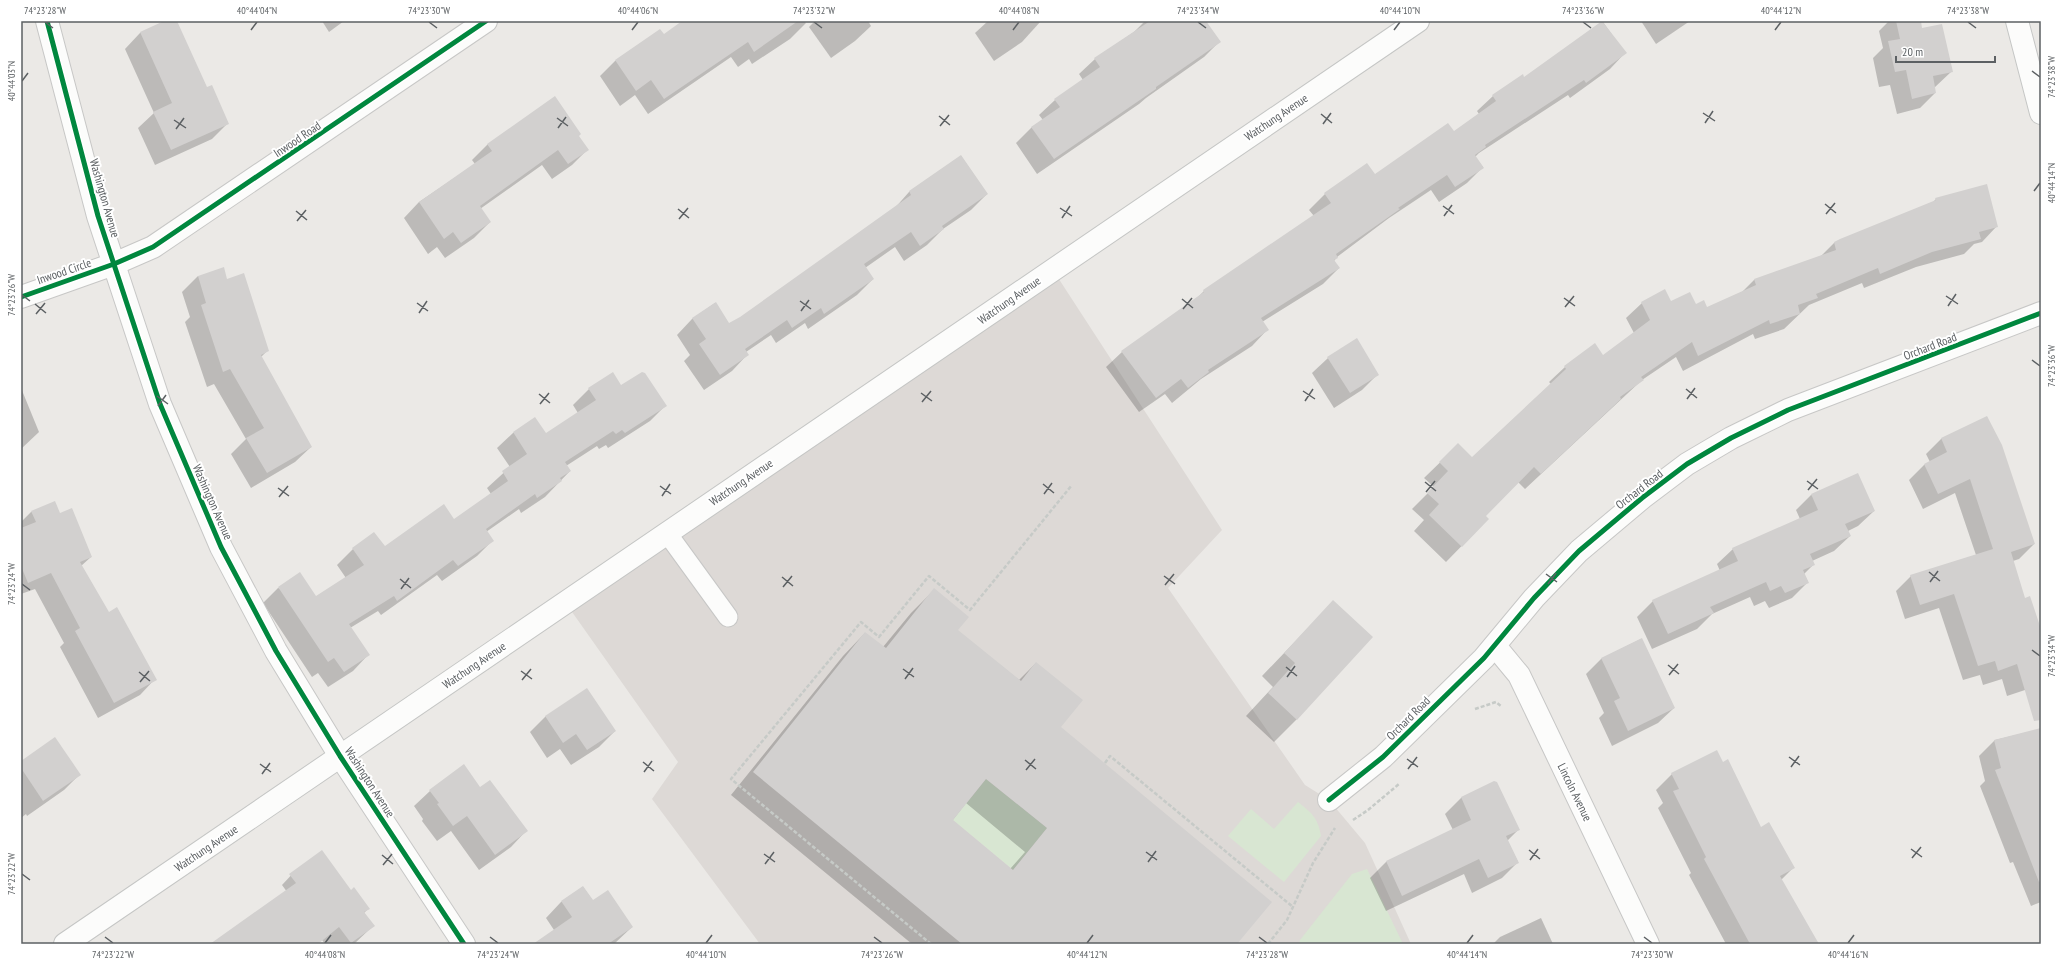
<svg xmlns="http://www.w3.org/2000/svg" width="2062" height="965" font-family="'PT Sans Narrow',sans-serif">
<style>
.education{fill:#ddd9d6}
.green{fill:#d8e6d2}
.shadow{fill:#0003;fill-rule:evenodd}
.building{fill:#d2d0cf;fill-rule:evenodd}
.lines{fill:none;stroke-linecap:round;stroke-linejoin:round}
.lane-casing{stroke:#c7c7c6;stroke-width:21}
.street-casing{stroke:#c7c7c6;stroke-width:24}
.secondary-casing{stroke:#c5c6c5;stroke-width:24}
.path{stroke:#c6cac7;stroke-width:2.5;stroke-dasharray:4 2;stroke-linecap:butt}
.lane{stroke:#fcfcfb;stroke-width:19}
.street{stroke:#fcfcfb;stroke-width:22}
.secondary{stroke:#fcfcfb;stroke-width:22}
.cycleway-casing{stroke:#fff;stroke-width:8}
.cycleway{stroke:#00873e;stroke-width:5}
.ticks{fill:none;stroke:#5c6063;stroke-width:1.5}
.labels{text-anchor:middle;dominant-baseline:central;stroke-width:4;stroke-linejoin:round;paint-order:stroke}
.street-label{font-size:12px;fill:#5c6063;stroke:#fff}
.neatline{fill:none;stroke:#5c6063;stroke-width:1.5}
.ticks-label{font-size:10px;text-anchor:middle;fill:#5c6063}
</style>
<rect width="100%" height="100%" fill="#ebe9e6"/>
<!-- education -->
<path class="education" d="M1053,270L1222,530L1168,588L1305,785L1329,800L1365,843L1411,944H760L652,799L678,762L565,602Z"/>
<!-- green -->
<g class="green">
<path d="M859,742L941,773L971,798L986,779L1047,828L1013,870Z"/>
<path d="M1298,802C1312,813 1318,818 1321,836L1284,882L1228,836L1251,809L1274,829Z"/>
<path d="M1367,869L1403,944H1299L1300,940L1352,874Z"/>
</g>
<!-- shadow -->
<g class="shadow">
<path d="M166,21H176L206,89L228,123L212,139L155,165L138,128L154,113L125,49L140,33Z"/>
<path d="M322,21H344L329,32Z"/>
<path d="M707,21H804L806,23L790,39L752,64L749,59L738,67L731,57L648,114L635,95L620,106L600,76L615,61L660,30L663,35Z"/>
<path d="M815,21H868L871,26L855,41L831,58L809,27Z"/>
<path d="M988,21H1041L1022,42L994,61L975,33Z"/>
<path d="M1145,21H1205L1219,42L1204,57L1146,98L1139,104L1037,174L1016,143L1032,127L1043,120L1039,115L1055,100L1083,80L1079,74L1095,59L1134,32Z"/>
<path d="M1641,21H1690L1656,44Z"/>
<path d="M1889,21H1920L1921,30L1952,71L1934,88L1935,93L1920,108L1897,114L1890,85L1879,87L1873,58L1883,48L1879,31Z"/>
<path d="M1603,22L1625,53L1610,69L1570,98L1568,95L1479,153L1475,157L1483,167L1467,183L1439,202L1431,190L1389,218L1337,257L1334,261L1339,268L1323,284L1262,322L1267,330L1252,346L1201,379L1172,403L1165,394L1139,412L1106,367L1122,352L1196,299L1204,291L1314,216L1309,210L1325,194L1367,165L1374,175L1453,133L1479,114L1477,111L1493,96L1524,78Z"/>
<path d="M578,136L587,150L572,165L552,179L542,165L480,209L490,222L474,238L445,258L437,247L428,254L404,218L419,202L475,164L472,160L488,144Z"/>
<path d="M961,156L987,194L971,210L943,229L927,245L904,261L895,247L865,268L873,279L857,295L808,329L805,323L776,343L771,335L746,352L747,355L732,371L704,390L684,361L690,355L677,335L692,319L715,303L729,324L740,318L894,209L909,192Z"/>
<path d="M1936,199L1997,226L1982,242L1974,244L1964,254L1916,267L1864,288L1862,283L1809,305L1784,329L1755,339L1753,334L1683,371L1676,357L1642,380L1525,489L1518,482L1485,516L1488,519L1446,562L1414,531L1424,520L1412,509L1434,487L1424,478L1458,445L1472,458L1551,384L1549,382L1565,367L1603,356L1634,333L1626,318L1642,303H1671L1707,308L1742,292L1754,280L1821,256L1834,243L1841,240L1933,202Z"/>
<path d="M198,276L227,280L268,350L261,357L311,447L295,462L251,488L231,454L246,439L214,384L207,387L185,322L190,317L182,292Z"/>
<path d="M1328,358L1378,374L1362,390L1334,408L1312,373Z"/>
<path d="M621,386L665,406L650,421L608,448L606,445L599,449L597,446L566,466L570,471L545,497L521,513L519,509L486,532L492,541L477,556L442,581L437,575L381,615L378,611L350,628L368,655L353,671L328,687L318,673L312,677L263,603L278,588L316,598L346,578L337,565L353,549L374,533L384,548L454,520L491,494L487,488L510,467L497,448L513,433L535,418L545,435L578,413L573,405L589,389Z"/>
<path d="M21,388L39,432L21,449Z"/>
<path d="M1987,417L2034,544L2019,559L2013,561L2024,599L2041,633V680L2034,687L2007,696L2002,679L1983,685L1980,675L1963,680L1939,608L1905,619L1896,591L1911,576L1976,555L1955,493L1923,509L1909,480L1924,465L1930,462L1926,454L1941,439Z"/>
<path d="M1811,495L1874,511L1858,526L1848,531L1850,536L1834,551L1812,561L1814,564L1804,574L1808,582L1792,598L1769,608L1765,601L1754,606L1750,597L1712,614L1697,629L1652,649L1637,617L1653,601L1720,571L1717,564L1733,549L1800,519L1796,510Z"/>
<path d="M31,512L59,514L91,557L81,566L108,613L155,679L140,695L98,718L60,647L64,643L35,589L21,594V522Z"/>
<path d="M934,590L956,630L1019,680L1036,663L1060,727L1236,944H912L731,795L843,656L865,633L883,647L911,613ZM966,803L1025,852L1010,869L952,821Z"/>
<path d="M1333,602L1297,719L1274,742L1246,716L1273,687L1262,676Z"/>
<path d="M1641,639L1674,708L1658,723L1612,746L1599,718L1604,713L1586,674L1601,659Z"/>
<path d="M546,716L615,731L599,747L571,765L560,749L547,758L530,732Z"/>
<path d="M2041,729V902L2031,906L2013,862L2010,863L1980,786L1985,781L1979,756L1995,740Z"/>
<path d="M21,762L79,775L64,790L27,816L26,814L21,818Z"/>
<path d="M1672,774L1761,828L1793,868L1781,880L1818,944H1726L1689,875L1691,873L1658,808L1663,803L1656,790Z"/>
<path d="M1494,782L1518,830L1507,841L1518,862L1502,878L1472,893L1464,874L1386,911L1370,878L1386,862L1453,830L1445,814L1461,798Z"/>
<path d="M480,789L526,831L511,847L479,870L451,831L437,841L422,821L423,819L414,806L430,791Z"/>
<path d="M297,869L351,891L368,909L364,913L373,926L354,944H325L282,885Z"/>
<path d="M583,887L593,901L632,927L614,944H541L554,930L546,918L561,902Z"/>
<path d="M1541,918L1553,944H1493L1500,937Z"/>
</g>
<!-- building -->
<g class="building">
<path d="M164,21H177L207,87L212,85L229,124L171,150L153,112L172,103L140,32Z"/>
<path d="M682,21H798L754,52L748,42L664,99L651,80L636,91L615,60L660,29L664,34Z"/>
<path d="M1150,21H1206L1221,42L1156,87V89L1054,159L1031,127L1060,107L1054,99L1100,67L1094,58Z"/>
<path d="M1602,21L1627,53L1586,83L1584,80L1485,145L1486,147L1475,155L1484,168L1455,187L1447,175L1398,208L1400,209L1336,254L1338,258L1334,260L1340,268L1261,318L1269,330L1208,370L1209,372L1188,388L1181,379L1156,398L1121,351L1204,292L1203,290L1331,203L1324,193L1367,163L1375,174L1448,123L1454,131L1496,101L1492,95L1523,74L1524,77Z"/>
<path d="M1896,21H1921L1922,28L1942,24L1953,72L1933,76L1936,93L1912,99L1906,70L1895,72L1888,41L1900,39Z"/>
<path d="M555,96L581,134L579,136L589,150L568,164L558,150L480,206L491,222L461,243L453,232L444,239L419,202L492,151L487,144Z"/>
<path d="M961,155L988,194L942,226L944,229L920,246L911,232L864,264L874,279L824,314L821,308L792,328L787,320L745,349L749,355L720,375L699,344L706,339L692,318L716,302L729,323L740,317L911,195L909,191Z"/>
<path d="M1987,184L1998,227L1979,232L1981,239L1932,252L1880,274L1878,268L1816,294L1818,298L1798,305L1800,314L1770,324L1769,320L1698,356L1692,342L1641,377L1644,380L1620,397L1621,399L1541,474L1534,467L1486,516L1489,519L1462,547L1429,515L1439,504L1427,493L1448,471L1439,462L1458,443L1472,457L1566,369L1564,366L1595,343L1603,355L1650,320L1641,302L1665,289L1671,301L1690,292L1696,304L1704,300L1707,307L1756,285L1754,279L1836,250L1834,242L1840,239L1936,200L1935,198Z"/>
<path d="M224,267L227,279L244,273L269,351L261,355L312,447L267,473L246,438L264,428L230,369L223,372L201,305L206,303L198,276Z"/>
<path d="M1357,338L1379,375L1350,393L1327,357Z"/>
<path d="M613,372L621,385L642,372L645,373L667,406L625,433L622,430L616,434L613,431L565,462L571,471L560,478L562,481L537,498L535,494L486,529L494,541L458,566L453,560L397,601L394,596L349,624L370,655L344,672L334,658L328,662L278,587L300,572L316,596L364,565L352,548L374,532L385,546L444,504L454,519L508,481L502,471L527,454L513,432L535,417L546,433L596,400L588,388Z"/>
<path d="M1987,416L2002,445L2035,544L2011,552L2025,598L2030,596L2041,629V720L2034,721L2017,664L1998,671L1995,661L1978,666L1954,594L1920,605L1910,575L1993,549L1970,479L1938,494L1924,464L1947,452L1941,438Z"/>
<path d="M1858,473L1875,511L1845,524L1851,536L1810,554L1815,565L1803,570L1809,583L1785,593L1781,586L1770,591L1766,582L1710,607L1714,613L1668,634L1652,600L1738,561L1732,548L1818,510L1811,494Z"/>
<path d="M55,501L60,513L72,508L92,557L80,562L109,612L117,607L157,680L114,703L75,631L80,628L51,573L28,583L21,566V528L36,522L31,511Z"/>
<path d="M934,588L969,617L958,630L1021,681L1036,662L1083,700L1061,727L1272,902L1237,944H962L753,772L865,632L886,648ZM986,779L1047,828L1013,870L953,820Z"/>
<path d="M1333,600L1373,637L1297,720L1268,693L1295,663L1284,653Z"/>
<path d="M1642,638L1675,708L1628,731L1614,701L1620,698L1601,658Z"/>
<path d="M587,688L616,731L587,750L576,734L563,743L545,716Z"/>
<path d="M2041,728V881L2039,882L1995,770L2001,768L1994,740Z"/>
<path d="M55,737L81,775L43,801L21,768V761Z"/>
<path d="M1717,750L1723,762L1728,759L1761,827L1769,822L1795,868L1780,876L1819,944H1750L1704,859L1706,857L1673,791L1679,789L1671,773Z"/>
<path d="M464,764L480,787L490,780L528,831L495,855L467,816L453,826L437,804L439,803L429,790Z"/>
<path d="M1494,781L1497,782L1520,830L1506,836L1519,863L1488,878L1479,859L1402,896L1386,861L1471,820L1461,797Z"/>
<path d="M322,850L351,890L354,887L370,909L364,912L375,926L351,943L339,927L318,944H210L296,883L289,874Z"/>
<path d="M583,886L593,900L608,890L633,927L608,944H533L572,917L561,901Z"/>
</g>
<g class="lines">
<!-- lane casing -->
<g class="lane-casing">
<path id="lane" d="M667,533L728,617"/>
</g>
<!-- street casing -->
<g class="street-casing">
<g id="street">
<path d="M47,21L98,216L160,404L221,547L276,651L340,756L464,944"/>
<path d="M21,297L114,264L153,247L486,21"/>
<path d="M1495,646L1519,675L1648,944"/>
<path d="M1329,800L1383,757L1484,658L1534,598L1579,551L1642,498L1687,464L1731,438L1788,410L2041,313"/>
</g>
</g>
<!-- secondary casing -->
<g class="secondary-casing">
<g id="secondary">
<path d="M2017,21L2041,113"/>
<path d="M65,944L1418,21"/>
</g>
</g>
<!-- path -->
<g class="path">
<path d="M1475,709L1496,702L1501,706"/>
<path d="M1105,763L1110,756L1293,907"/>
<path d="M1353,820L1368,810L1399,784"/>
<path d="M931,944L731,779L861,622L879,637L929,576L970,610L1072,485"/>
<path d="M1268,944L1287,920L1313,863L1335,828"/>
</g>
<!-- lane -->
<use href="#lane" class="lane"/>
<!-- street -->
<use href="#street" class="street"/>
<!-- secondary -->
<use href="#secondary" class="secondary"/>
<!-- cycleway casing -->
<g class="cycleway-casing">
<g id="cycleway">
<path d="M47,21L98,216L160,404L221,547L276,651L340,756L464,944"/>
<path d="M21,297L114,264L153,247L486,21"/>
<path d="M1329,800L1383,757L1484,658L1534,598L1579,551L1642,498L1687,464L1731,438L1788,410L2041,313"/>
</g>
</g>
<!-- cycleway -->
<use href="#cycleway" class="cycleway"/>
</g>
<!-- ticks -->
<path class="ticks" d="M45,22L53,28M429,22L437,28M814,22L822,28M1198,22L1206,28M1583,22L1591,28M1968,22L1976,28M251,30L257,22M632,30L638,22M1013,30L1019,22M1394,30L1400,22M1775,30L1781,22M2032,71L2040,77M22,81L28,73M1703,113L1715,121M1321,114L1332,123M939,116L950,125M557,118L568,126M174,120L186,128M1705,123L1713,111M1323,124L1331,113M940,126L949,115M558,128L566,117M176,129L184,118M2034,191L2040,183M1825,204L1836,213M1443,206L1454,214M1060,208L1072,216M678,209L689,218M296,211L307,220M1826,214L1835,203M1444,216L1452,205M1062,218L1070,206M679,219L688,208M297,221L306,210M22,295L30,301M1946,296L1958,304M1564,298L1575,306M1182,299L1193,308M800,301L811,309M417,303L428,311M35,304L46,313M1948,306L1956,294M1565,307L1574,296M1183,309L1192,298M801,311L809,300M419,313L427,301M36,314L45,303M2032,360L2040,366M1686,389L1697,398M1303,391L1315,399M921,393L932,401M539,394L550,403M157,396L168,404M1687,399L1695,388M1305,401L1313,389M922,402L931,391M540,404L549,393M158,406L166,395M1807,481L1818,489M1425,482L1436,491M1043,484L1054,493M660,486L671,494M278,488L289,496M1808,490L1817,479M1426,492L1435,481M1044,494L1052,483M662,496L670,484M279,497L288,486M1929,572L1940,581M1546,574L1557,582M1164,576L1175,584M782,577L793,586M400,579L411,588M1930,582L1938,571M22,584L30,590M1548,584L1556,573M1165,585L1174,574M783,587L792,576M401,589L409,578M2032,650L2040,656M1668,665L1679,674M1286,667L1297,676M903,669L914,677M521,671L532,679M139,672L150,681M1669,675L1678,664M1287,677L1295,666M905,679L913,668M522,680L531,669M140,682L149,671M1789,757L1800,765M1407,759L1418,767M1025,760L1036,769M643,762L654,771M260,764L271,772M1791,767L1799,756M1408,769L1417,757M1026,770L1035,759M644,772L652,761M262,774L270,763M1911,849L1922,857M1529,850L1540,859M1146,852L1157,860M764,854L775,862M382,855L393,864M1912,858L1921,847M1530,860L1538,849M1148,862L1156,851M765,864L774,852M383,865L392,854M22,874L30,880M105,937L113,943M490,937L498,943M874,937L882,943M1259,937L1267,943M1644,937L1652,943M325,943L331,935M706,943L712,935M1087,943L1093,935M1467,943L1473,935M1848,943L1854,935"/>
<g class="labels">
<!-- street labels -->
<g class="street-label">
<text transform="translate(1276 117) rotate(-34)">Watchung Avenue</text>
<text transform="translate(297 139) rotate(-34)">Inwood Road</text>
<text transform="translate(105 198) rotate(74)">Washington Avenue</text>
<text transform="translate(64 271) rotate(-19)">Inwood Circle</text>
<text transform="translate(1009 300) rotate(-35)">Watchung Avenue</text>
<text transform="translate(1930 346) rotate(-21)">Orchard Road</text>
<text transform="translate(741 482) rotate(-34)">Watchung Avenue</text>
<text transform="translate(1639 489) rotate(-38)">Orchard Road</text>
<text transform="translate(213 502) rotate(66)">Washington Avenue</text>
<text transform="translate(474 665) rotate(-34)">Watchung Avenue</text>
<text transform="translate(1408 718) rotate(-45)">Orchard Road</text>
<text transform="translate(370 782) rotate(57)">Washington Avenue</text>
<text transform="translate(1575 792) rotate(64)">Lincoln Avenue</text>
<text transform="translate(206 848) rotate(-34)">Watchung Avenue</text>
</g>
</g>
<!-- border -->
<rect width="2062" height="965" fill="none" stroke="#ffffff" stroke-width="44"/>
<!-- scale -->
<path d="M1896 56v6h99v-6" fill="none" stroke="#5c6063" stroke-width="2"/>
<text x="1902" y="56" font-size="12" fill="#5c6063" stroke="#ffffff" stroke-width="3" paint-order="stroke">20 m</text>
<rect x="22" y="22" width="2018" height="921" class="neatline"/>
<g class="ticks-label">
<text x="45" y="14">74°23'28"W</text>
<text x="257" y="14">40°44'04"N</text>
<text x="429" y="14">74°23'30"W</text>
<text x="638" y="14">40°44'06"N</text>
<text x="814" y="14">74°23'32"W</text>
<text x="1019" y="14">40°44'08"N</text>
<text x="1198" y="14">74°23'34"W</text>
<text x="1400" y="14">40°44'10"N</text>
<text x="1583" y="14">74°23'36"W</text>
<text x="1781" y="14">40°44'12"N</text>
<text x="1968" y="14">74°23'38"W</text>
<text transform="translate(2051 77) rotate(-90)" y="4">74°23'38"W</text>
<text transform="translate(11 81) rotate(-90)" y="4">40°44'03"N</text>
<text transform="translate(2051 183) rotate(-90)" y="4">40°44'14"N</text>
<text transform="translate(11 295) rotate(-90)" y="4">74°23'26"W</text>
<text transform="translate(2051 366) rotate(-90)" y="4">74°23'36"W</text>
<text transform="translate(11 584) rotate(-90)" y="4">74°23'24"W</text>
<text transform="translate(2051 656) rotate(-90)" y="4">74°23'34"W</text>
<text transform="translate(11 874) rotate(-90)" y="4">74°23'22"W</text>
<text x="113" y="958">74°23'22"W</text>
<text x="325" y="958">40°44'08"N</text>
<text x="498" y="958">74°23'24"W</text>
<text x="706" y="958">40°44'10"N</text>
<text x="882" y="958">74°23'26"W</text>
<text x="1087" y="958">40°44'12"N</text>
<text x="1267" y="958">74°23'28"W</text>
<text x="1467" y="958">40°44'14"N</text>
<text x="1652" y="958">74°23'30"W</text>
<text x="1848" y="958">40°44'16"N</text>
</g>
</svg>
